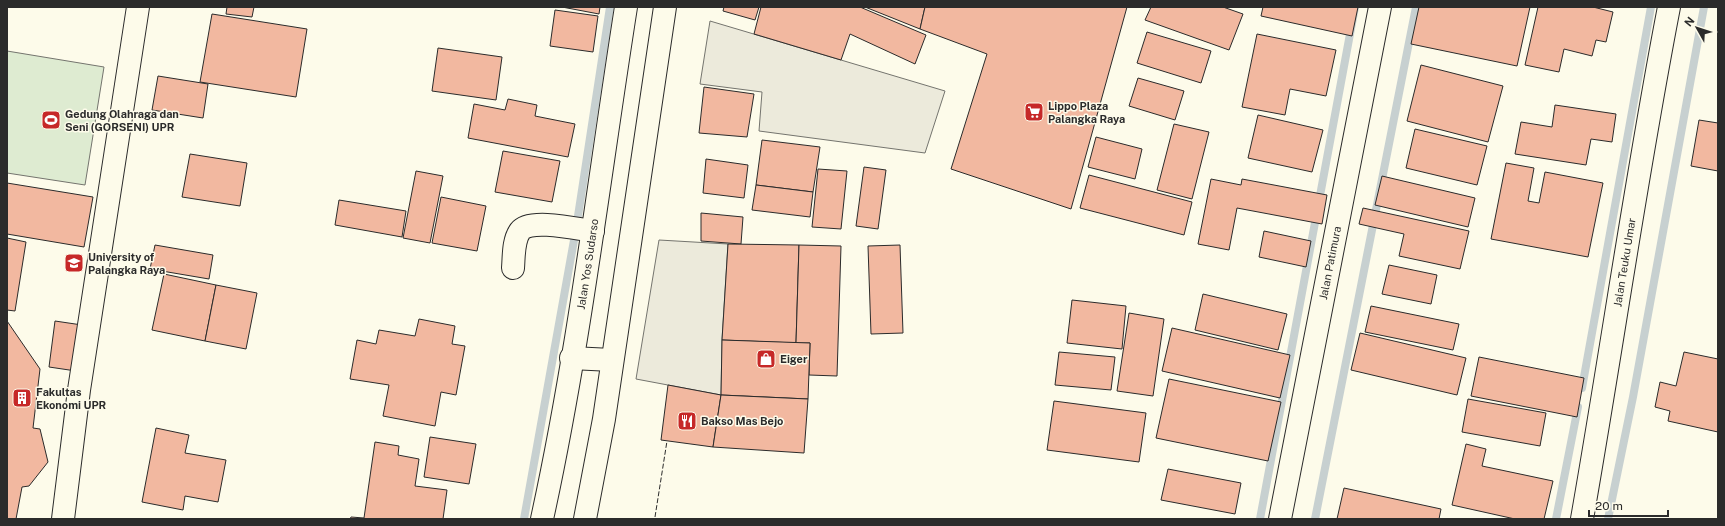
<svg xmlns="http://www.w3.org/2000/svg" width="1725" height="526" font-family="'Public Sans',sans-serif">
<style>
.pitch{fill:#deebd1;stroke:#74746e}
.parking{fill:#eceadb;stroke:#74746e}
.lines{fill:none;stroke-linecap:round;stroke-linejoin:round}
.stream{stroke:#c7d0d0;stroke-width:8}
.building{fill:#f2b8a0;stroke:#2b2b2b}
.street-casing{stroke:#2b2b2b;stroke-width:24}
.primary-casing{stroke:#2b2b2b;stroke-width:24}
.street{stroke:#fdfbea;stroke-width:22}
.primary{stroke:#fdfbea;stroke-width:22}
.fence{stroke:#2b2b2b;stroke-width:1;stroke-dasharray:5 2;stroke-linecap:butt}
.labels{text-anchor:middle;dominant-baseline:central;stroke-width:3;stroke-linejoin:round;paint-order:stroke}
.poi-label{font-size:11px;font-weight:bold;fill:#2b2b2b;stroke:#fdfbea;text-anchor:start}
.street-label{font-size:11px;fill:#2b2b2b;stroke:#fdfbea}
</style>
<rect width="100%" height="100%" fill="#fdfbea"/>
<!-- pitch -->
<path class="pitch" d="M7,51L104,67L85,185L7,173Z"/>
<!-- parking -->
<g class="parking">
<path d="M710,21L945,91L925,153L759,131L762,92L700,84Z"/>
<path d="M659,240L728,244L722,340L721,395L636,379Z"/>
</g>
<g class="lines">
<!-- stream -->
<g class="stream">
<path d="M1582,388L1651,7"/>
<path d="M524,519L576,229L610,7"/>
<path d="M1260,519L1355,7"/>
<path d="M1315,519L1416,7"/>
<path d="M1556,519L1578,407"/>
<path d="M1608,519L1633,397L1704,7"/>
</g>
</g>
<!-- building -->
<g class="building">
<path d="M227,7H254L252,17L226,14Z"/>
<path d="M562,7H600L599,14Z"/>
<path d="M724,7H759L755,20L723,11Z"/>
<path d="M761,7H860L926,35L915,64L850,34L841,60L754,34Z"/>
<path d="M865,7H925L920,29Z"/>
<path d="M925,7H1127L1071,209L951,169L987,54L920,29Z"/>
<path d="M1151,7H1223L1243,14L1229,50L1145,20Z"/>
<path d="M1263,7H1358L1352,36L1261,16Z"/>
<path d="M1419,7H1530L1517,66L1411,44Z"/>
<path d="M1538,7H1593L1613,12L1606,42L1596,40L1592,56L1564,49L1559,72L1525,65Z"/>
<path d="M555,10L598,16L593,52L550,46Z"/>
<path d="M212,14L307,29L296,97L200,82Z"/>
<path d="M1147,32L1211,51L1201,83L1137,63Z"/>
<path d="M1257,34L1336,50L1326,96L1290,89L1285,115L1242,107Z"/>
<path d="M438,48L502,57L496,100L432,91Z"/>
<path d="M1421,65L1503,86L1488,142L1407,121Z"/>
<path d="M158,76L208,84L203,118L152,110Z"/>
<path d="M1138,78L1184,91L1175,120L1129,106Z"/>
<path d="M704,87L754,94L747,137L699,133Z"/>
<path d="M508,99L537,105L535,116L575,124L568,157L468,138L474,104L505,110Z"/>
<path d="M1555,105L1616,114L1612,142L1591,139L1586,165L1515,154L1521,122L1552,127Z"/>
<path d="M1258,115L1323,130L1312,172L1248,158Z"/>
<path d="M1699,120L1718,123V171L1691,166Z"/>
<path d="M1174,124L1209,132L1192,199L1157,190Z"/>
<path d="M1415,129L1487,146L1477,185L1406,168Z"/>
<path d="M1096,137L1142,149L1135,179L1088,167Z"/>
<path d="M762,140L820,147L813,192L756,185Z"/>
<path d="M503,151L560,161L552,202L495,192Z"/>
<path d="M190,154L247,163L240,206L182,197Z"/>
<path d="M706,159L748,165L744,198L703,193Z"/>
<path d="M1506,163L1534,168L1528,201L1539,203L1545,172L1603,183L1588,257L1491,239Z"/>
<path d="M864,167L886,170L878,229L856,226Z"/>
<path d="M818,169L847,171L841,229L812,227Z"/>
<path d="M416,171L443,176L430,243L403,238Z"/>
<path d="M1089,175L1192,202L1184,235L1080,208Z"/>
<path d="M1382,176L1475,198L1468,227L1375,205Z"/>
<path d="M1211,179L1241,185L1242,179L1327,195L1322,224L1237,208L1229,250L1198,244Z"/>
<path d="M7,183L93,197L84,247L7,234Z"/>
<path d="M756,185L813,192L810,217L752,210Z"/>
<path d="M441,197L486,206L477,251L432,243Z"/>
<path d="M339,200L406,211L402,237L335,225Z"/>
<path d="M1363,208L1469,231L1460,269L1399,256L1404,234L1359,224Z"/>
<path d="M701,213L743,217L741,244L701,241Z"/>
<path d="M1264,231L1311,241L1306,267L1259,257Z"/>
<path d="M7,238L26,242L15,311L7,310Z"/>
<path d="M728,244L799,245L796,343L722,340Z"/>
<path d="M155,245L213,255L209,279L150,269Z"/>
<path d="M799,245L841,246L837,376L809,375L810,343H796Z"/>
<path d="M900,245L903,333L871,334L868,246Z"/>
<path d="M1389,265L1437,275L1431,304L1382,294Z"/>
<path d="M164,274L216,285L205,341L152,330Z"/>
<path d="M216,285L257,293L246,349L205,341Z"/>
<path d="M1203,294L1287,314L1278,350L1195,330Z"/>
<path d="M1072,300L1126,306L1122,349L1067,343Z"/>
<path d="M1371,306L1459,324L1453,350L1365,332Z"/>
<path d="M1129,313L1164,319L1153,396L1117,391Z"/>
<path d="M419,319L455,326L452,344L465,346L456,395L441,392L435,426L383,416L389,385L350,379L357,340L376,344L379,330L415,336Z"/>
<path d="M7,321L40,369L33,428L40,429L48,462L29,486L22,487L16,519H7Z"/>
<path d="M55,321L82,325L76,371L49,367Z"/>
<path d="M1172,328L1290,355L1280,398L1162,371Z"/>
<path d="M1360,333L1466,358L1457,395L1351,370Z"/>
<path d="M722,340L810,343L808,399L721,395Z"/>
<path d="M1059,352L1115,357L1111,390L1055,385Z"/>
<path d="M1684,352L1718,359V432L1668,421L1670,411L1655,407L1660,382L1676,386Z"/>
<path d="M1479,357L1584,378L1577,417L1471,396Z"/>
<path d="M1169,379L1281,402L1268,461L1156,438Z"/>
<path d="M668,385L721,395L713,447L661,440Z"/>
<path d="M721,395L808,399L804,453L713,447Z"/>
<path d="M1468,399L1546,413L1540,446L1462,432Z"/>
<path d="M1054,401L1146,413L1139,462L1047,450Z"/>
<path d="M156,428L189,435L185,453L226,460L218,502L185,496L183,510L142,502Z"/>
<path d="M430,437L476,444L469,484L424,477Z"/>
<path d="M375,442L399,446L398,455L419,459L415,486L447,490L443,519H350L351,517L364,518Z"/>
<path d="M1466,444L1486,449L1482,466L1553,481L1544,519H1515L1452,505Z"/>
<path d="M1168,469L1241,483L1235,514L1161,500Z"/>
<path d="M1344,488L1441,509L1439,519H1337Z"/>
</g>
<g class="lines">
<!-- street casing -->
<g class="street-casing">
<g id="street">
<path d="M513,268C514,256 513,241 520,231C529,218 578,229 593,231"/>
<path d="M63,519L79,390L138,7"/>
<path id="s1" d="M1280,519L1380,7"/>
<path id="s2" d="M1582,519C1612,348 1636,177 1669,7"/>
</g>
</g>
<!-- primary casing -->
<g class="primary-casing">
<g id="primary">
<path d="M571,358L612,360"/>
<path id="s3" d="M542,519C579,350 599,178 626,7"/>
<path d="M585,519L604,419L665,7"/>
</g>
</g>
<!-- street -->
<use href="#street" class="street"/>
<!-- primary -->
<use href="#primary" class="primary"/>
<!-- fence -->
<path class="fence" d="M655,517L667,441"/>
</g>
<!-- icons -->
<defs>
<g id="supermarket-square" transform="scale(1)"><rect x="-9" y="-9" width="18" height="18" rx="4" fill="#c62828" stroke="#fdfbea"/><path d="M-6-5.5h2.5l.6 2H6L4.5 2H-2.5L-4.4-4H-6ZM-1.5 3.2a1.3 1.3 0 1 0 .1 0ZM3 3.2a1.3 1.3 0 1 0 .1 0Z" fill="#fff"/></g>
<g id="stadium-square" transform="scale(1)"><rect x="-9" y="-9" width="18" height="18" rx="4" fill="#c62828" stroke="#fdfbea"/><path d="M0-5a6.5 5 0 1 0 0 10a6.5 5 0 1 0 0-10ZM-3.5-1.8h7v3.6h-7Z" fill="#fff"/></g>
<g id="university-square" transform="scale(1)"><rect x="-9" y="-9" width="18" height="18" rx="4" fill="#c62828" stroke="#fdfbea"/><path d="M0-5L7-2L0 1L-7-2ZM-4 1L0 2.5L4 1V4Q0 6-4 4Z" fill="#fff"/></g>
<g id="shop-square" transform="scale(1)"><rect x="-9" y="-9" width="18" height="18" rx="4" fill="#c62828" stroke="#fdfbea"/><path d="M-5-2.5h2.3a2.7 3.5 0 0 1 5.4 0H5L5.5 6h-11ZM-1.5-2.5h3a1.5 2.3 0 0 0-3 0Z" fill="#fff"/></g>
<g id="building-square" transform="scale(1)"><rect x="-9" y="-9" width="18" height="18" rx="4" fill="#c62828" stroke="#fdfbea"/><path d="M-4-6H4V6H1V3H-1V6H-4ZM-2.5-4.3h1.7v1.8h-1.7ZM.8-4.3h1.7v1.8H.8ZM-2.5-1h1.7V.8h-1.7ZM.8-1h1.7V.8H.8Z" fill="#fff"/></g>
<g id="restaurant-square" transform="scale(1)"><rect x="-9" y="-9" width="18" height="18" rx="4" fill="#c62828" stroke="#fdfbea"/><path d="M-5-6h1v4h1v-4h1v4h1v-4h1v5L-1.5 .5V6h-2V.5L-5-1ZM5-6V6H3V1.5H1.5Q1.5-4 5-6Z" fill="#fff"/></g>
</defs>
<g fill-rule="evenodd">
<use href="#supermarket-square" x="1034" y="112"/>
<use href="#stadium-square" x="51" y="120"/>
<use href="#university-square" x="74" y="263"/>
<use href="#shop-square" x="766" y="359"/>
<use href="#building-square" x="22" y="398"/>
<use href="#restaurant-square" x="687" y="421"/>
</g>
<g class="labels">
<!-- poi labels -->
<g class="poi-label">
<text x="1048" y="106">Lippo Plaza<tspan x="1048" dy="13">Palangka Raya</tspan></text>
<text x="65" y="114">Gedung Olahraga dan<tspan x="65" dy="13">Seni (GORSENI) UPR</tspan></text>
<text x="88" y="257">University of<tspan x="88" dy="13">Palangka Raya</tspan></text>
<text x="780" y="359">Eiger</text>
<text x="36" y="392">Fakultas<tspan x="36" dy="13">Ekonomi UPR</tspan></text>
<text x="701" y="421">Bakso Mas Bejo</text>
</g>
<!-- street labels -->
<g class="street-label">
<text stroke="none"><textPath href="#s1" startOffset="261">Jalan Patimura</textPath></text>
<text stroke="none"><textPath href="#s2" startOffset="260">Jalan Teuku Umar</textPath></text>
<text stroke="none"><textPath href="#s3" startOffset="259">Jalan Yos Sudarso</textPath></text>
</g>
</g>
<!-- border -->
<rect width="1725" height="526" fill="none" stroke="#2b2b2b" stroke-width="16"/>
<!-- north arrow -->
<g transform="translate(1697 28) rotate(309)" stroke="#fdfbea" stroke-width="3" paint-order="stroke">
<path d="M0-3L7 15L0 10L-7 15Z" fill="#2b2b2b"/>
<text y="-6" font-size="11" font-weight="bold" text-anchor="middle" fill="#2b2b2b">N</text>
</g>
<!-- scale -->
<path d="M1589 510v6h79v-6" fill="none" stroke="#2b2b2b" stroke-width="2"/>
<text x="1595" y="510" font-size="12" fill="#2b2b2b" stroke="#fdfbea" stroke-width="3" paint-order="stroke">20 m</text>
</svg>
